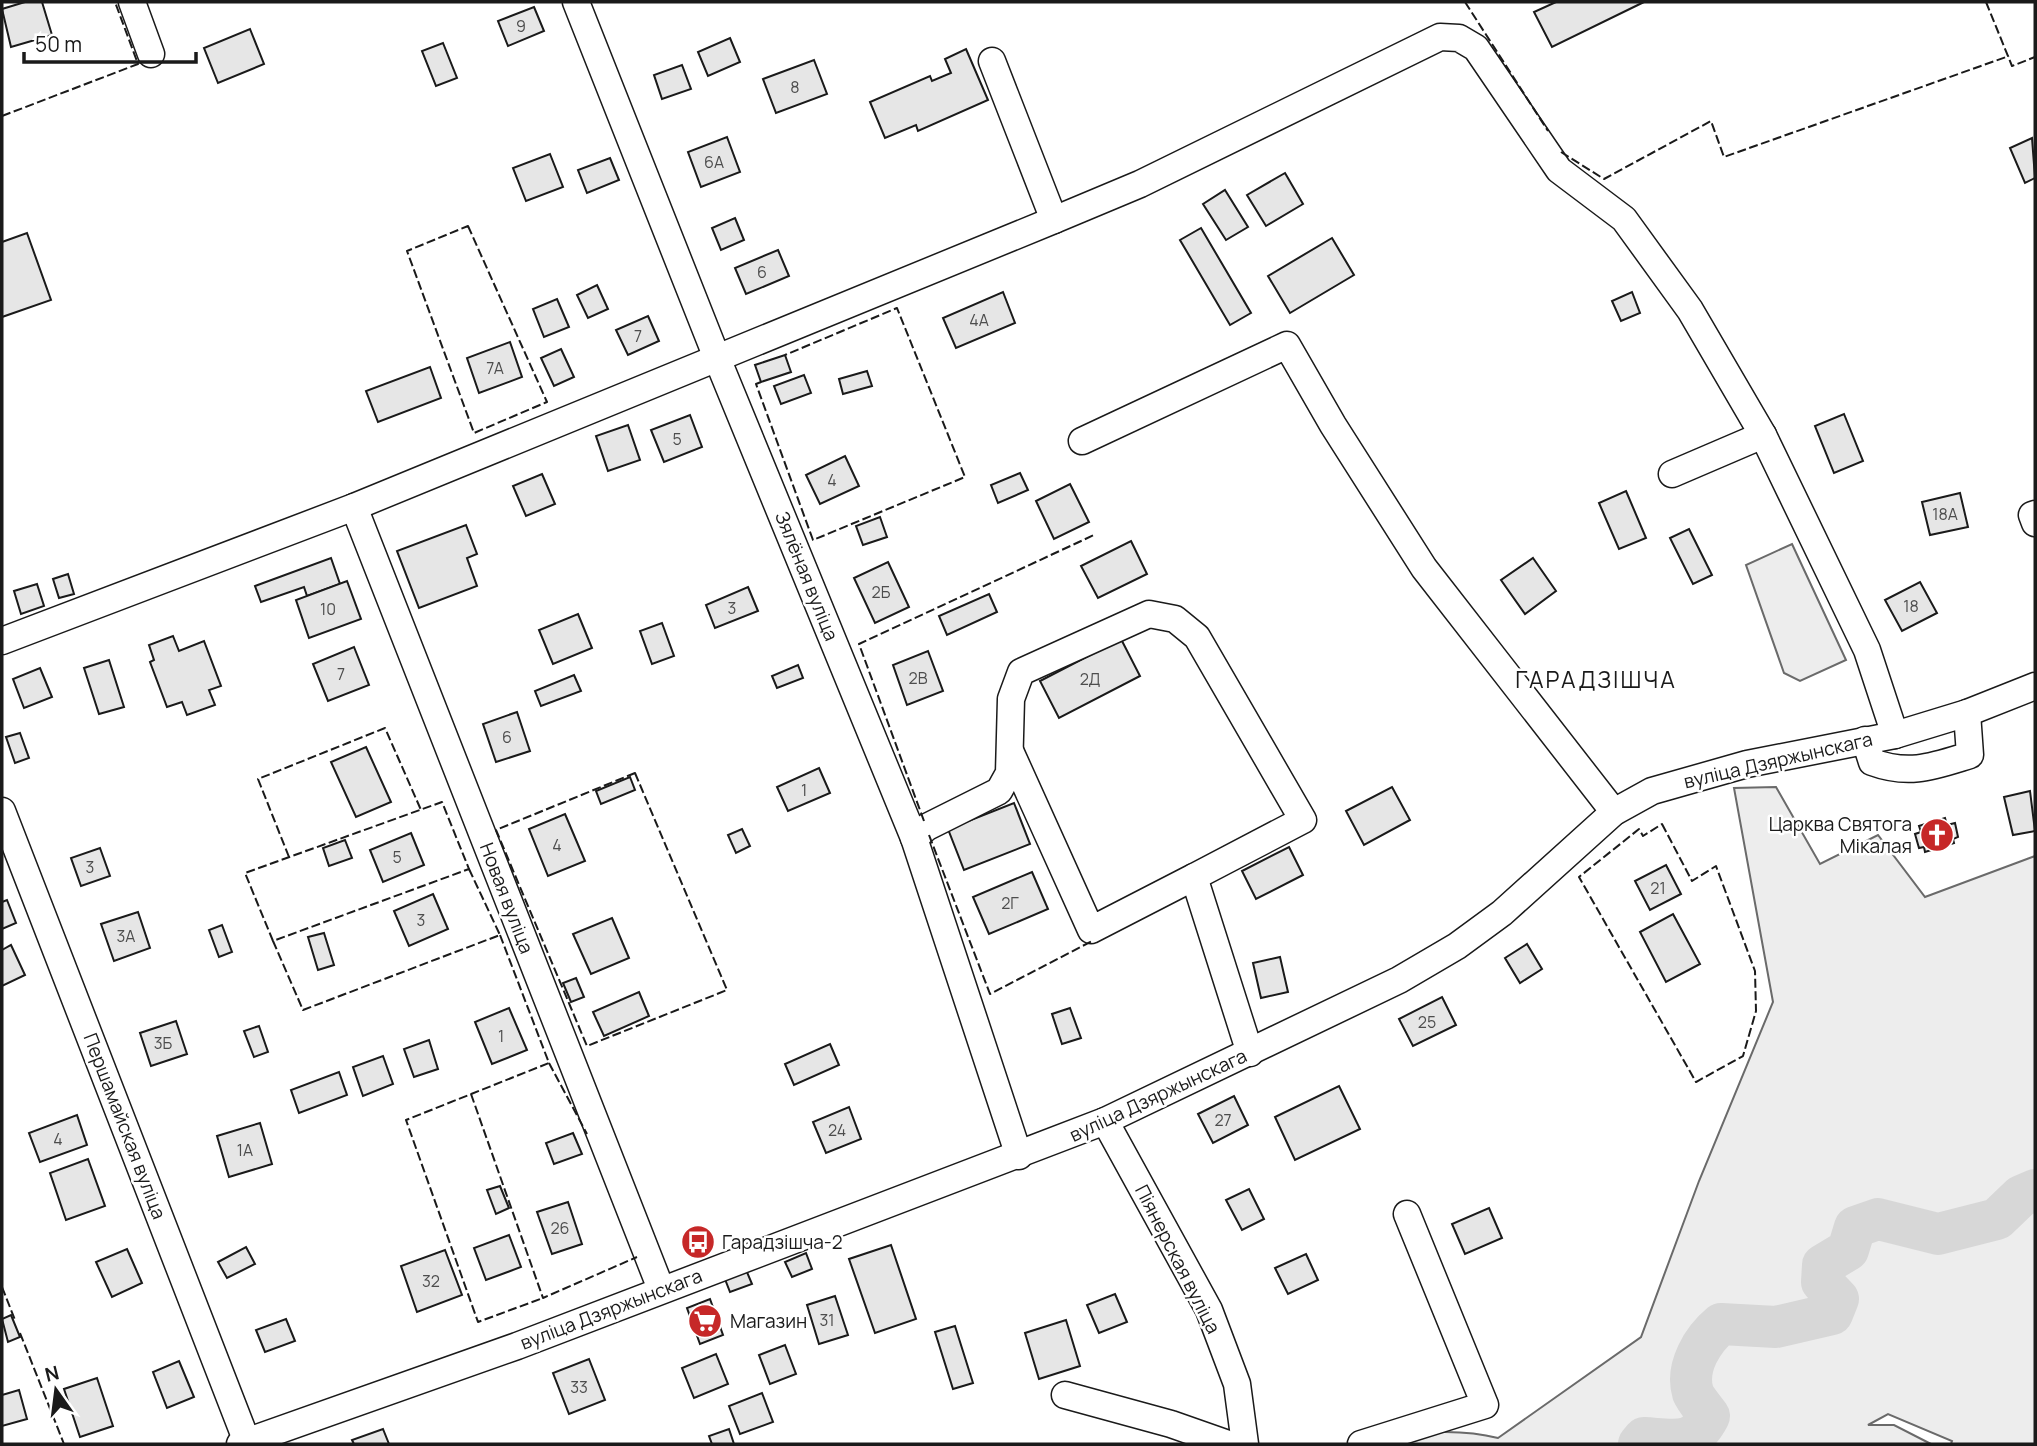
<svg xmlns="http://www.w3.org/2000/svg" width="2037" height="1446" font-family="Manrope,sans-serif">
<style>
.green{fill:#ededed;stroke:#6a6a6a;stroke-width:2}
.lines{fill:none;stroke-linecap:round;stroke-linejoin:round}
.stream{stroke:#d7d7d7;stroke-width:7}
.river{stroke:#d7d7d7;stroke-width:42}
.building{fill:#e6e6e6;stroke:#1a1a1a;stroke-width:2}
.minor-casing{stroke:#1a1a1a;stroke-width:29}
.minor{stroke:#fff;stroke-width:26}
.fence{stroke:#1a1a1a;stroke-width:2;stroke-dasharray:9 3.5;stroke-linecap:butt}
.labels{text-anchor:middle;dominant-baseline:central;stroke-width:5;stroke-linejoin:round;paint-order:stroke}
.number-label{font-size:16px;fill:#4d4d4d}
.street-label{font-size:19px;fill:#1a1a1a;stroke:#fff}
.poi-label{font-size:19px;fill:#1a1a1a;stroke:#fff;text-anchor:start}
.quarter-label{font-size:23px;letter-spacing:2px;fill:#1a1a1a;stroke:#fff}
</style>
<rect width="100%" height="100%" fill="#fff"/>
<!-- green -->
<g class="green">
<path d="M1792,544L1846,660L1800,681L1784,673L1746,565Z"/>
<path d="M1776,787L1820,864L1878,835L1925,897L2035,856V1444H1951L1952,1441L1888,1414L1868,1425H1894L1931,1444H1360C1401,1432 1456,1427 1498,1438L1641,1337L1699,1181L1773,1002L1734,788Z"/>
</g>
<g class="lines">
<!-- stream -->
<path class="stream" d="M1688,1440L1691,1444"/>
<!-- river -->
<path class="river" d="M1639,1444L1644,1438C1676,1440 1694,1446 1709,1416C1704,1409 1696,1400 1693,1393C1685,1367 1703,1339 1721,1324L1776,1327L1832,1314L1838,1299L1822,1282L1823,1265L1848,1250L1855,1227L1878,1219L1938,1234L1997,1219L2021,1196L2035,1190"/>
</g>
<!-- building -->
<g class="building">
<path d="M25,2H42L52,35L11,47L2,9Z"/>
<path d="M1556,2H1644L1552,47L1534,12Z"/>
<path d="M534,7L544,31L508,46L498,21Z"/>
<path d="M250,29L264,64L218,83L204,48Z"/>
<path d="M730,38L740,62L708,76L698,52Z"/>
<path d="M443,43L457,78L436,86L422,51Z"/>
<path d="M966,49L988,100L918,131L916,125L885,138L870,102L930,76L932,81L951,73L945,59Z"/>
<path d="M814,60L827,94L776,113L763,79Z"/>
<path d="M682,65L691,89L662,99L654,75Z"/>
<path d="M727,137L740,172L701,187L688,152Z"/>
<path d="M2032,138L2035,178L2025,183L2010,148Z"/>
<path d="M550,154L563,187L526,201L513,168Z"/>
<path d="M610,158L619,180L587,193L578,170Z"/>
<path d="M1285,173L1303,204L1266,226L1247,195Z"/>
<path d="M1225,190L1248,227L1226,240L1203,204Z"/>
<path d="M735,218L744,240L721,250L712,228Z"/>
<path d="M1201,228L1251,313L1230,325L1180,240Z"/>
<path d="M27,233L51,300L2,317V242Z"/>
<path d="M1332,238L1354,275L1290,313L1268,276Z"/>
<path d="M778,250L789,276L746,294L735,268Z"/>
<path d="M597,285L608,309L588,318L577,295Z"/>
<path d="M1003,292L1015,323L956,348L943,318Z"/>
<path d="M1632,292L1640,313L1621,321L1612,301Z"/>
<path d="M557,299L569,327L544,337L533,309Z"/>
<path d="M648,316L659,341L628,355L616,330Z"/>
<path d="M510,342L522,377L479,393L467,358Z"/>
<path d="M561,349L574,377L554,386L541,358Z"/>
<path d="M785,355L791,372L761,382L755,365Z"/>
<path d="M430,367L441,398L378,422L366,391Z"/>
<path d="M867,371L872,386L843,394L839,379Z"/>
<path d="M804,375L811,393L781,404L774,386Z"/>
<path d="M1844,414L1863,461L1834,473L1815,426Z"/>
<path d="M690,415L702,447L664,462L651,430Z"/>
<path d="M628,425L640,460L608,471L596,436Z"/>
<path d="M845,456L859,486L820,504L806,475Z"/>
<path d="M1020,473L1028,490L998,503L991,485Z"/>
<path d="M542,474L555,504L526,516L513,486Z"/>
<path d="M1070,484L1089,522L1054,539L1036,501Z"/>
<path d="M1626,491L1646,538L1619,549L1599,503Z"/>
<path d="M1960,493L1968,527L1930,535L1922,502Z"/>
<path d="M880,517L887,537L863,545L856,526Z"/>
<path d="M466,525L477,554L467,558L477,586L419,608L397,551Z"/>
<path d="M1689,529L1712,575L1693,584L1670,538Z"/>
<path d="M1131,541L1147,574L1098,598L1081,566Z"/>
<path d="M331,558L340,584L307,596L304,587L261,602L255,586Z"/>
<path d="M1533,558L1556,591L1525,614L1501,580Z"/>
<path d="M888,562L909,607L875,623L854,578Z"/>
<path d="M68,574L74,594L59,598L53,579Z"/>
<path d="M347,581L361,619L309,638L296,600Z"/>
<path d="M1920,582L1937,613L1902,631L1885,600Z"/>
<path d="M37,584L44,606L21,614L14,591Z"/>
<path d="M748,587L758,611L715,628L706,605Z"/>
<path d="M989,594L997,612L947,635L939,616Z"/>
<path d="M578,614L592,648L553,664L539,630Z"/>
<path d="M662,623L674,656L652,664L640,631Z"/>
<path d="M173,636L179,651L204,641L221,686L209,690L215,705L187,715L182,702L167,707L150,662L154,660L149,645Z"/>
<path d="M1121,639L1140,676L1059,718L1040,681Z"/>
<path d="M354,647L369,685L328,701L313,664Z"/>
<path d="M928,651L943,691L907,705L893,665Z"/>
<path d="M109,660L124,707L99,714L84,668Z"/>
<path d="M798,665L803,678L777,688L772,676Z"/>
<path d="M40,668L52,697L24,708L13,679Z"/>
<path d="M574,675L581,691L541,706L535,691Z"/>
<path d="M517,712L530,751L496,762L483,724Z"/>
<path d="M20,733L29,758L15,763L6,737Z"/>
<path d="M366,747L391,802L356,817L331,762Z"/>
<path d="M819,768L830,793L788,811L777,787Z"/>
<path d="M630,777L635,790L601,804L596,791Z"/>
<path d="M1392,787L1410,820L1364,845L1346,811Z"/>
<path d="M2030,791L2035,831L2013,835L2004,797Z"/>
<path d="M1014,803L1030,844L964,870L948,829Z"/>
<path d="M565,814L585,861L548,876L529,829Z"/>
<path d="M1945,818L1947,825L1955,823L1958,837L1953,839L1954,843L1925,852L1924,847L1919,848L1915,834L1921,832L1919,826Z"/>
<path d="M742,829L750,846L736,853L728,835Z"/>
<path d="M411,833L424,865L383,882L370,850Z"/>
<path d="M345,840L352,858L329,866L323,848Z"/>
<path d="M1289,847L1303,875L1256,899L1242,871Z"/>
<path d="M100,848L110,876L81,886L71,858Z"/>
<path d="M1666,865L1681,894L1650,910L1635,881Z"/>
<path d="M1032,872L1048,909L989,934L973,897Z"/>
<path d="M433,894L448,929L409,946L394,911Z"/>
<path d="M7,900L16,923L2,929V902Z"/>
<path d="M138,912L150,948L114,961L101,924Z"/>
<path d="M1673,914L1700,964L1666,982L1640,932Z"/>
<path d="M612,918L629,958L591,974L573,934Z"/>
<path d="M222,925L232,952L219,957L209,930Z"/>
<path d="M324,933L334,965L318,970L308,937Z"/>
<path d="M1527,944L1542,969L1520,983L1505,958Z"/>
<path d="M11,945L25,975L2,986V950Z"/>
<path d="M1280,957L1288,992L1261,998L1253,963Z"/>
<path d="M576,978L584,997L571,1002L563,983Z"/>
<path d="M639,992L649,1016L604,1036L593,1012Z"/>
<path d="M1442,997L1456,1025L1413,1046L1399,1019Z"/>
<path d="M509,1008L527,1050L492,1064L475,1022Z"/>
<path d="M1070,1008L1081,1038L1062,1044L1052,1014Z"/>
<path d="M176,1021L187,1054L151,1066L140,1033Z"/>
<path d="M259,1026L268,1052L254,1057L244,1031Z"/>
<path d="M429,1040L438,1069L414,1077L404,1049Z"/>
<path d="M830,1044L839,1065L794,1085L785,1064Z"/>
<path d="M383,1056L393,1084L363,1096L353,1067Z"/>
<path d="M339,1072L347,1095L299,1113L291,1090Z"/>
<path d="M1339,1086L1360,1129L1295,1160L1275,1117Z"/>
<path d="M1234,1096L1248,1125L1213,1143L1198,1114Z"/>
<path d="M849,1107L861,1139L826,1153L813,1122Z"/>
<path d="M77,1115L87,1145L40,1162L29,1133Z"/>
<path d="M260,1123L272,1164L229,1177L217,1136Z"/>
<path d="M573,1133L582,1154L554,1164L546,1143Z"/>
<path d="M88,1159L105,1206L66,1220L50,1173Z"/>
<path d="M500,1186L509,1208L496,1214L487,1190Z"/>
<path d="M1249,1189L1264,1219L1242,1230L1226,1200Z"/>
<path d="M568,1202L582,1244L552,1254L537,1212Z"/>
<path d="M1489,1208L1502,1238L1465,1254L1452,1224Z"/>
<path d="M509,1235L521,1267L486,1280L474,1248Z"/>
<path d="M891,1245L916,1319L875,1333L849,1259Z"/>
<path d="M246,1247L255,1264L227,1278L218,1262Z"/>
<path d="M127,1249L142,1283L112,1297L96,1262Z"/>
<path d="M445,1250L462,1295L417,1312L401,1266Z"/>
<path d="M806,1253L812,1269L792,1277L785,1262Z"/>
<path d="M1306,1254L1318,1280L1288,1294L1275,1268Z"/>
<path d="M744,1265L752,1284L730,1292L723,1274Z"/>
<path d="M1115,1294L1127,1322L1099,1333L1087,1305Z"/>
<path d="M835,1296L848,1335L819,1344L807,1305Z"/>
<path d="M710,1299L723,1335L700,1344L687,1308Z"/>
<path d="M11,1315L20,1337L8,1342L2,1319Z"/>
<path d="M286,1319L295,1341L265,1352L256,1330Z"/>
<path d="M1066,1320L1080,1366L1039,1379L1025,1333Z"/>
<path d="M955,1326L973,1383L953,1389L935,1332Z"/>
<path d="M785,1345L796,1374L770,1384L759,1355Z"/>
<path d="M716,1354L728,1384L694,1398L682,1368Z"/>
<path d="M589,1359L605,1400L569,1414L553,1373Z"/>
<path d="M179,1361L194,1397L167,1408L153,1372Z"/>
<path d="M97,1378L113,1426L80,1437L64,1389Z"/>
<path d="M19,1390L27,1419L2,1426V1395Z"/>
<path d="M762,1393L773,1422L740,1434L729,1406Z"/>
<path d="M383,1429L389,1444H354L352,1440Z"/>
<path d="M729,1429L734,1444H712L709,1436Z"/>
</g>
<g class="lines">
<!-- minor casing -->
<g class="minor-casing">
<g id="minor">
<path d="M132,2L151,54"/>
<path d="M576,2L717,358L914,838L1019,1156"/>
<path d="M992,61L1054,220"/>
<path d="M1082,441L1287,345L1333,425L1424,568L1614,812"/>
<path d="M1672,474L1763,435"/>
<path d="M354,507L661,1289"/>
<path d="M2035,514L2032,515L2035,523"/>
<path d="M2,641L354,507L1054,220L1140,184L1440,37L1459,38L1476,48L1559,170L1624,219L1690,310L1763,435L1867,650L1895,735"/>
<path d="M1865,740L1872,762C1910,776 1934,766 1970,755L1967,713"/>
<path d="M1011,753L1091,930L1194,877"/>
<path d="M2,811L247,1442"/>
<path d="M914,838L927,827L999,791L1009,773L1011,699L1021,672L1149,614L1175,619L1197,637L1303,820L1194,877L1250,1053"/>
<path d="M1105,1121L1209,1310L1237,1384L1245,1444"/>
<path d="M1065,1395L1171,1424L1228,1444"/>
<path d="M240,1444L517,1346L1105,1121L1399,980L1457,946L1502,913L1614,812L1652,791L1747,764L1895,735L1967,713L2035,686"/>
<path d="M1361,1444L1485,1405L1407,1214"/>
</g>
</g>
<!-- minor -->
<use href="#minor" class="minor"/>
<!-- fence -->
<g class="fence">
<path d="M1465,2L1548,131"/>
<path d="M1986,2L2012,66L2035,57"/>
<path d="M2,116L138,64L115,2"/>
<path d="M1561,152L1604,179L1711,121L1724,157L2009,56"/>
<path d="M468,226L547,402L474,433L407,251Z"/>
<path d="M761,382L756,384L813,540L965,477L897,308L785,355"/>
<path d="M635,773L727,990L587,1046L496,830Z"/>
<path d="M924,821L859,644L1094,535"/>
<path d="M1662,824L1692,881L1716,866L1755,971L1756,1011L1743,1056L1696,1082L1579,877L1639,829L1643,836Z"/>
<path d="M929,835L990,994L1094,940"/>
<path d="M289,857L258,779L385,728L421,810"/>
<path d="M469,869L500,935L303,1010L273,941Z"/>
<path d="M500,935L549,1063L406,1120L478,1322L543,1298"/>
<path d="M273,941L245,873L442,802L469,869"/>
<path d="M549,1063L587,1134"/>
<path d="M471,1094L543,1298L637,1257"/>
<path d="M2,1287L15,1320"/>
<path d="M20,1333L64,1444"/>
</g>
</g>
<!-- icons -->
<defs>
<g id="church-disc" transform="scale(1.75)"><circle r="9.5" fill="#c62828" stroke="#fff"/><path d="M-1.2-6h2.4v3.5h3.3v2.4h-3.3V6h-2.4V-.1h-3.3v-2.4h3.3Z" fill="#fff"/></g>
<g id="bus-disc" transform="scale(1.75)"><circle r="9.5" fill="#c62828" stroke="#fff"/><path d="M-5-6H5V4H4V6H2V4H-2V6H-4V4H-5ZM-3.5-4V0h7V-4ZM-3.5 1.2v1.5H-2V1.2ZM2 1.2v1.5H3.5V1.2Z" fill="#fff"/></g>
<g id="supermarket-disc" transform="scale(1.75)"><circle r="9.5" fill="#c62828" stroke="#fff"/><path d="M-6-5.5h2.5l.6 2H6L4.5 2H-2.5L-4.4-4H-6ZM-1.5 3.2a1.3 1.3 0 1 0 .1 0ZM3 3.2a1.3 1.3 0 1 0 .1 0Z" fill="#fff"/></g>
</defs>
<g fill-rule="evenodd">
<use href="#church-disc" x="1937" y="835"/>
<use href="#bus-disc" x="698" y="1242"/>
<use href="#supermarket-disc" x="705" y="1321"/>
</g>
<g class="labels">
<!-- number labels -->
<g class="number-label">
<text x="521" y="26">9</text>
<text x="795" y="87">8</text>
<text x="714" y="162">6А</text>
<text x="762" y="272">6</text>
<text x="979" y="320">4А</text>
<text x="638" y="336">7</text>
<text x="495" y="368">7А</text>
<text x="677" y="439">5</text>
<text x="832" y="480">4</text>
<text x="1945" y="514">18А</text>
<text x="881" y="592">2Б</text>
<text x="1911" y="606">18</text>
<text x="732" y="608">3</text>
<text x="328" y="609">10</text>
<text x="341" y="674">7</text>
<text x="918" y="678">2В</text>
<text x="1090" y="679">2Д</text>
<text x="507" y="737">6</text>
<text x="804" y="790">1</text>
<text x="557" y="845">4</text>
<text x="397" y="857">5</text>
<text x="90" y="867">3</text>
<text x="1658" y="888">21</text>
<text x="1010" y="903">2Г</text>
<text x="421" y="920">3</text>
<text x="126" y="936">3А</text>
<text x="1427" y="1022">25</text>
<text x="501" y="1036">1</text>
<text x="163" y="1043">3Б</text>
<text x="1223" y="1120">27</text>
<text x="837" y="1130">24</text>
<text x="58" y="1139">4</text>
<text x="245" y="1150">1А</text>
<text x="560" y="1228">26</text>
<text x="431" y="1281">32</text>
<text x="827" y="1320">31</text>
<text x="579" y="1387">33</text>
</g>
<!-- street labels -->
<g class="street-label">
<text transform="translate(807 576) rotate(68)">Зялёная вуліца</text>
<text transform="translate(1778 760) rotate(-13)">вуліца Дзяржынскага</text>
<text transform="translate(507 898) rotate(69)">Новая вуліца</text>
<text transform="translate(1158 1095) rotate(-25)">вуліца Дзяржынскага</text>
<text transform="translate(125 1126) rotate(69)">Першамайская вуліца</text>
<text transform="translate(1178 1259) rotate(63)">Піянерская вуліца</text>
<text transform="translate(611 1309) rotate(-21)">вуліца Дзяржынскага</text>
</g>
<!-- poi labels -->
<g class="poi-label">
<text x="1912" y="824" text-anchor="end">Царква Святога<tspan x="1912" dy="22">Мікалая</tspan></text>
<text x="722" y="1242">Гарадзішча-2</text>
<text x="730" y="1321">Магазин</text>
</g>
<!-- quarter labels -->
<g class="quarter-label">
<text x="1596" y="679">ГАРАДЗІШЧА</text>
</g>
</g>
<!-- border -->
<rect width="2037" height="1446" fill="none" stroke="#1a1a1a" stroke-width="7"/>
<!-- north arrow -->
<g transform="translate(56 1390) rotate(346)" stroke="#ffffff" stroke-width="5" paint-order="stroke">
<path d="M0-5L12 26L0 18L-12 26Z" fill="#1a1a1a"/>
<text y="-10" font-size="19" font-weight="bold" text-anchor="middle" fill="#1a1a1a">N</text>
</g>
<!-- scale -->
<path d="M24 52v10h172v-10" fill="none" stroke="#1a1a1a" stroke-width="3.5"/>
<text x="35" y="52" font-size="21" fill="#1a1a1a" stroke="#ffffff" stroke-width="5" paint-order="stroke">50 m</text>
</svg>
